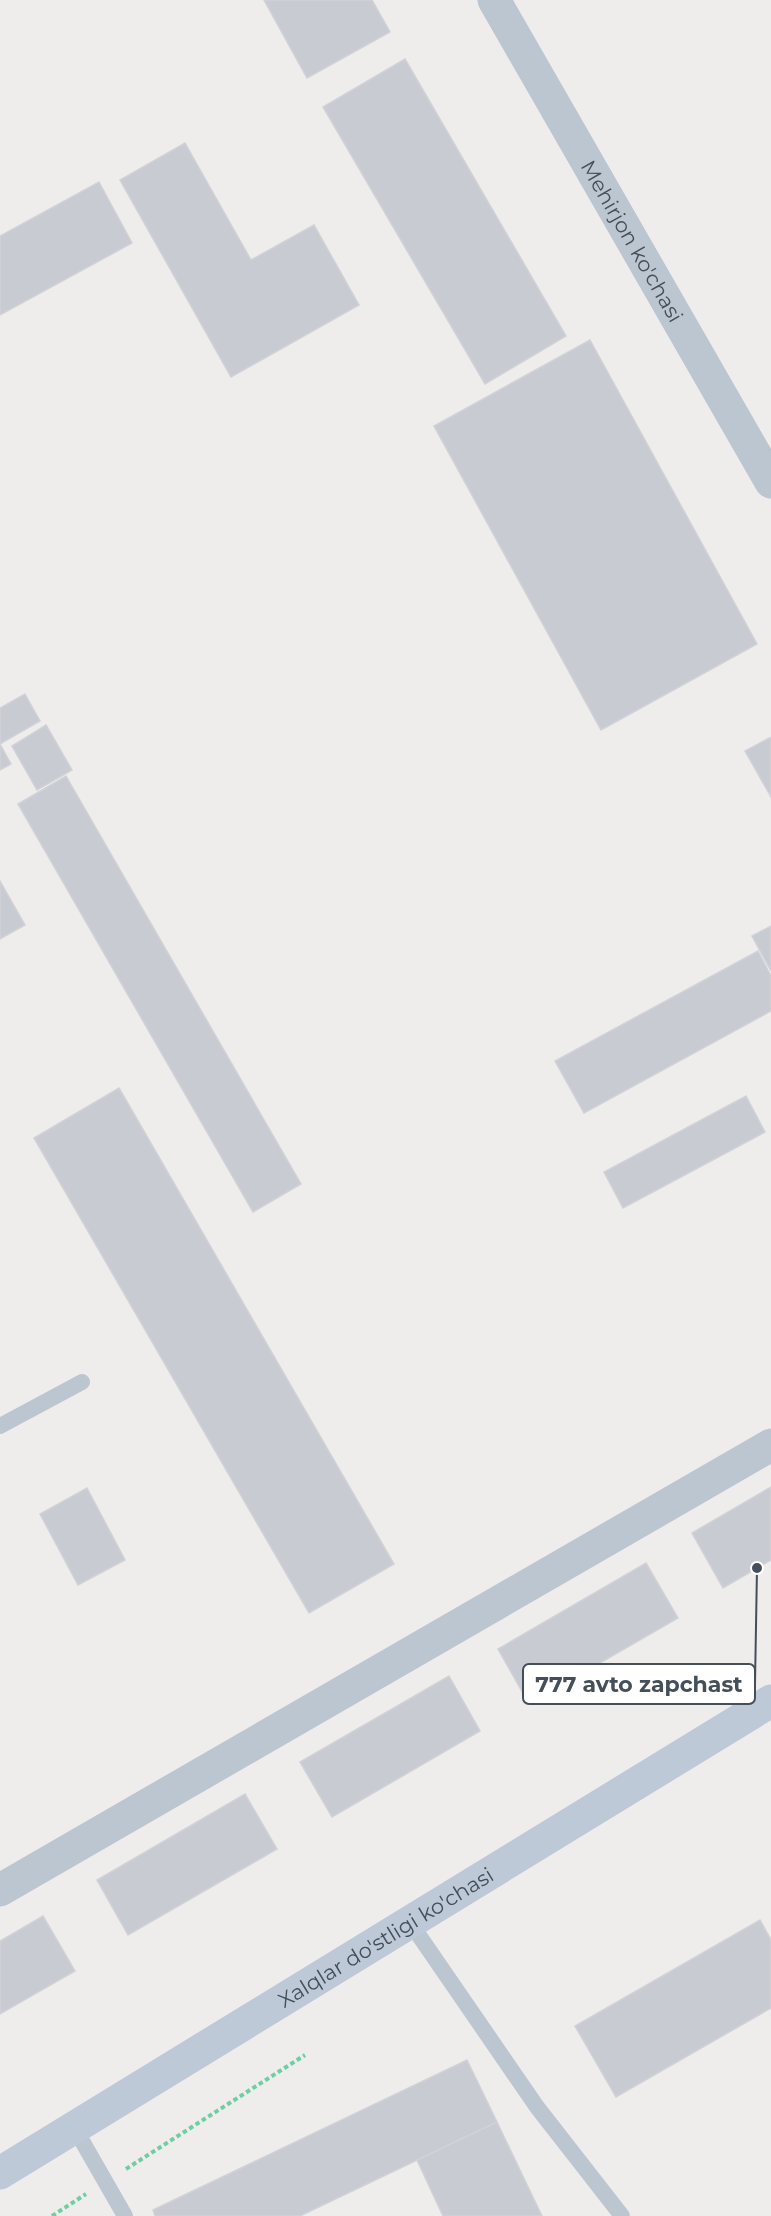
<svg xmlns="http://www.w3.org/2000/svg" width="771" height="2216" font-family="Montserrat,sans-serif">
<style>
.building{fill:#c9cbd2;stroke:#d0d2d8;stroke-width:1.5}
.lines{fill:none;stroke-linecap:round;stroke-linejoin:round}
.path{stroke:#6ecfa2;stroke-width:4;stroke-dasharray:4.5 3;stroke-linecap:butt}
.lane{stroke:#bcc6d0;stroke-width:16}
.street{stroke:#bcc6d0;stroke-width:33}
.secondary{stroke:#bec9d7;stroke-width:33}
.labels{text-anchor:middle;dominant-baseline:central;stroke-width:6;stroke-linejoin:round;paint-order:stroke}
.street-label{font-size:21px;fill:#444f5a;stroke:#fff}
.leader{fill:none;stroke:#444f5a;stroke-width:2}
.callout-dot{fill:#444f5a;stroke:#fff;stroke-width:2}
.callout{fill:#fff;stroke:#444f5a;stroke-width:2}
.callout-label{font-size:22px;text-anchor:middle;font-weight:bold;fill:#444f5a}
</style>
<rect width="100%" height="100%" fill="#efecec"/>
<!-- building -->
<g class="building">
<path d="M264,0H372L390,32L307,78Z"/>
<path d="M405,59L566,336L485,384L323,107Z"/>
<path d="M185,143L251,260L314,225L359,305L231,377L120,180Z"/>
<path d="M99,182L132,243L0,315V236Z"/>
<path d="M590,340L757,644L601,730L434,426Z"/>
<path d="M25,694L40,721L0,744V708Z"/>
<path d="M46,725L72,770L37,790L12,746Z"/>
<path d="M771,737V797L745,751Z"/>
<path d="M0,744L11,764L0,770Z"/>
<path d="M66,776L301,1184L253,1212L18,804Z"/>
<path d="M0,881L25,925L0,939Z"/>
<path d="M771,926V971L752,936Z"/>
<path d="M758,951L771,976V1011L584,1113L555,1061Z"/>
<path d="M119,1088L394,1564L309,1613L34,1138Z"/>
<path d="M746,1096L765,1132L623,1208L604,1172Z"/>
<path d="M771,1487V1560L723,1588L692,1533Z"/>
<path d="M87,1488L125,1560L78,1585L40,1514Z"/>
<path d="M646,1563L678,1618L529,1704L498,1649Z"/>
<path d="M449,1676L480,1731L332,1817L300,1762Z"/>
<path d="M245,1794L277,1849L128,1935L97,1880Z"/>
<path d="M43,1916L75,1971L0,2014V1941Z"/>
<path d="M760,1920L771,1940V2008L616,2097L575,2026Z"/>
<path d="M467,2060L497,2122L300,2216H155L153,2210Z"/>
<path d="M497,2122L542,2216H443L417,2160Z"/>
</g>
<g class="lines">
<!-- path -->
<g class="path">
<path d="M126,2169L305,2055"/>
<path d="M52,2216L86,2194"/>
</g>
<!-- lane -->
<g class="lane">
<path d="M0,1426L82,1382"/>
<path d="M409,1921L537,2107L622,2216"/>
<path d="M74,2127L125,2216"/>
</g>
<!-- street -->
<g class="street">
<path id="s1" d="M494,0L771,482"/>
<path d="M0,1890L771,1445"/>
</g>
<!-- secondary -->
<path class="secondary" id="s2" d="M0,2173L771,1701"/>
</g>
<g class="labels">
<!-- street labels -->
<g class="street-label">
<text stroke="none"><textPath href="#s1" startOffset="278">Mehirjon ko'chasi</textPath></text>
<text stroke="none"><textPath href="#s2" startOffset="452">Xalqlar do'stligi ko'chasi</textPath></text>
</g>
</g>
<!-- callouts -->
<path class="leader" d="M757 1568L755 1684"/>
<circle class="callout-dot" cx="757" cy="1568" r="6"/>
<rect class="callout" x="523" y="1664" width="232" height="40" rx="6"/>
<g class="callout-label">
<text x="639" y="1692">777 avto zapchast</text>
</g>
</svg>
